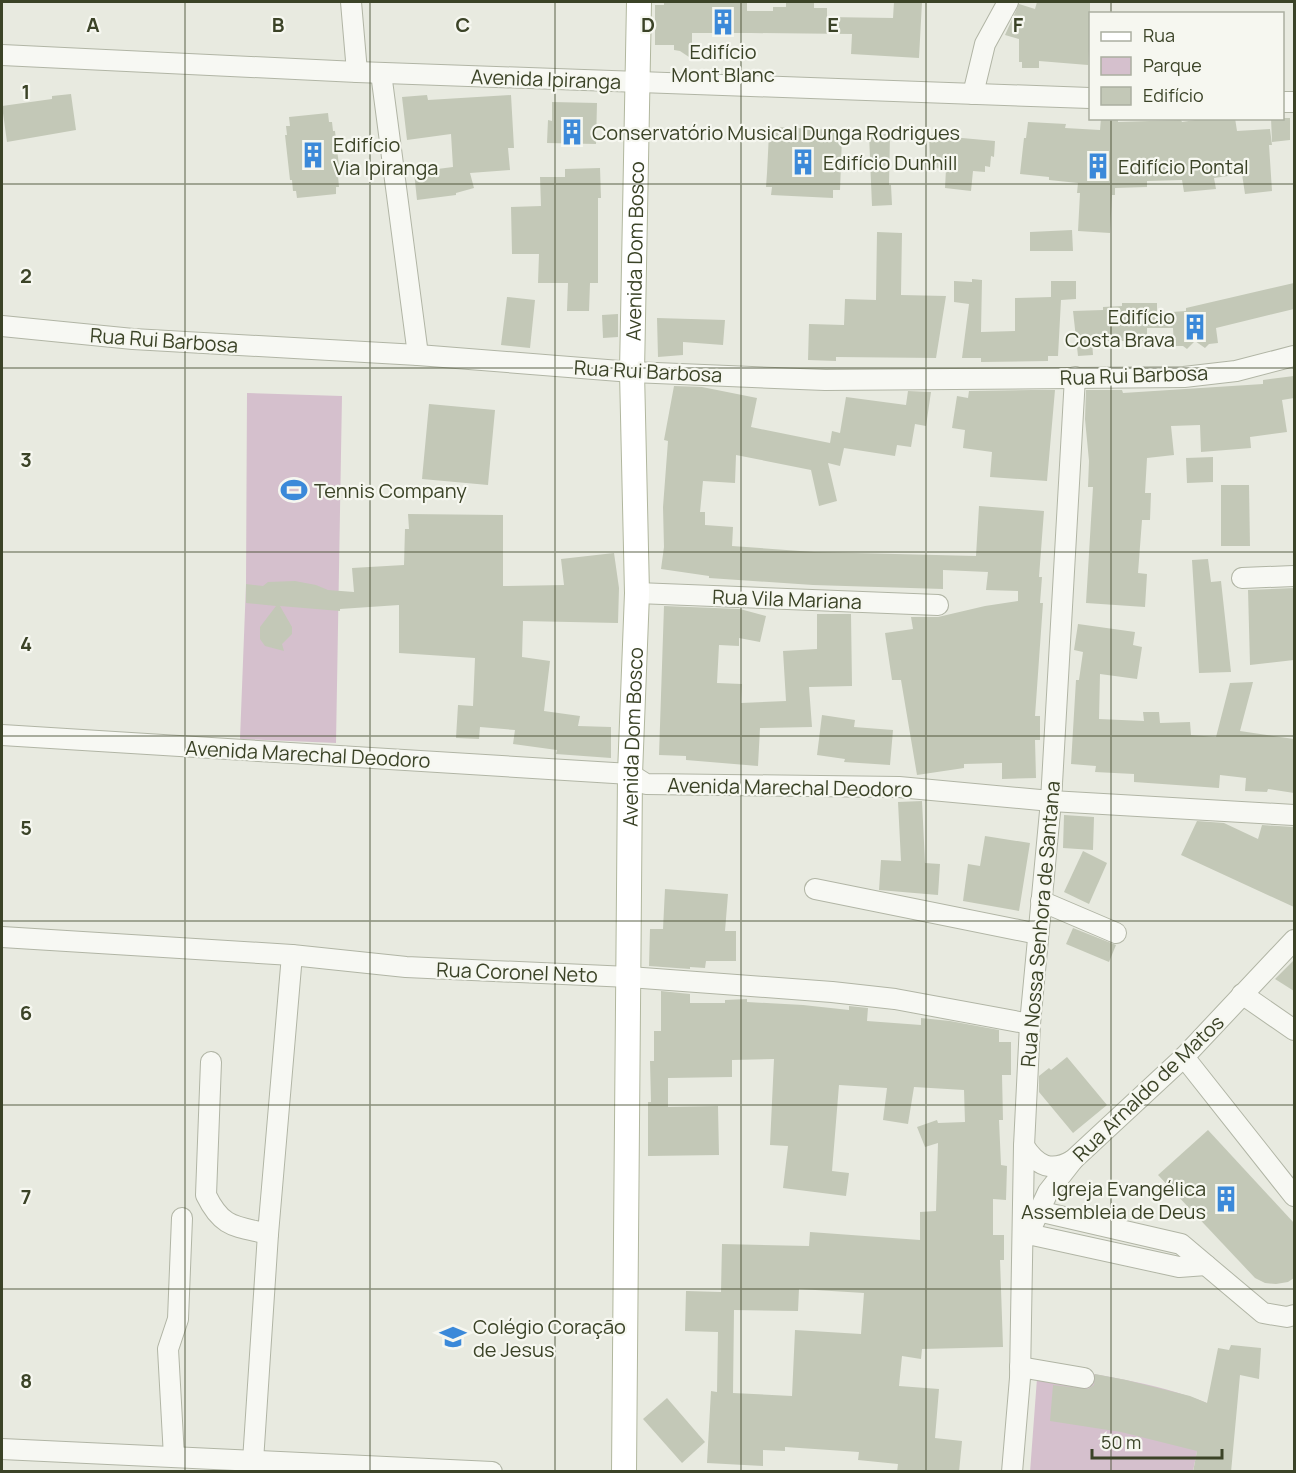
<svg xmlns="http://www.w3.org/2000/svg" width="1296" height="1473" font-family="Manrope,sans-serif">
<style>
.green{fill:#d5c0cd}
.building{fill:#c3c8b7;fill-rule:evenodd}
.lines{fill:none;stroke-linecap:round;stroke-linejoin:round}
.minor-casing{stroke:#b1b5a5;stroke-width:22}
.major-casing{stroke:#b1b79e;stroke-width:26}
.minor{stroke:#f7f8f3;stroke-width:20}
.major{stroke:#fff;stroke-width:24}
.grid{fill:none;stroke:#3b4327;stroke-width:1.5;stroke-opacity:0.55}
.labels{text-anchor:middle;dominant-baseline:central;stroke-width:4.5;stroke-linejoin:round;paint-order:stroke}
.poi-label{font-size:20px;fill:#3b4327;stroke:#f6f7f0;text-anchor:start}
.street-label{font-size:20px;fill:#3b4327;stroke:#f6f7f0}
.grid-label{font-size:20px;text-anchor:middle;font-weight:bold;fill:#3b4327;stroke:#f6f7f0;stroke-width:4.5;stroke-linejoin:round;paint-order:stroke}
</style>
<rect width="100%" height="100%" fill="#e8eae0"/>
<!-- green -->
<g class="green">
<path d="M247,393L342,396L336,743L240,739L246,584Z"/>
<path d="M1038,1365C1095,1375 1153,1381 1207,1403L1193,1471L1030,1472Z"/>
</g>
<!-- building -->
<g class="building">
<path d="M664,2H747V11H773V7H786V2H814V8H827V17L893,18L894,2H922L919,58L851,54L852,34L751,33H692V59L680,51L674,50V45H655V5H664Z"/>
<path d="M1037,2H1090V51L1089,50L1088,65L1039,61V68H1022V62H1019V39L1005,35L1019,4L1035,9Z"/>
<path d="M71,94L76,130L7,142L2,106L52,99V96Z"/>
<path d="M427,95L428,100L511,95L514,148H508L510,170L470,173L474,188L456,193V195L417,200L414,172L453,167L451,134L407,140L402,97Z"/>
<path d="M552,102L597,103L596,144L547,143L548,120L552,121Z"/>
<path d="M328,113L329,122H332L333,131H335L340,175L338,176L339,187H336V194L297,198L296,191H293L292,180H290L285,135H287L286,126H290L289,117Z"/>
<path d="M1101,118H1118V122L1181,120L1182,122L1208,118H1235L1237,131L1270,129L1272,145H1269L1272,191L1245,194L1242,174L1214,178L1216,189L1184,192L1182,180L1147,181V187L1115,188V195H1112L1110,233L1078,231L1080,193H1077L1078,183L1049,180V177L1020,174L1024,138H1026L1028,122L1066,124L1065,128L1100,130Z"/>
<path d="M1271,118H1290V140L1272,142Z"/>
<path d="M775,127L836,130V137H842L840,190H833V198L771,195L772,187H766L767,173L769,133H774Z"/>
<path d="M869,134H890L889,185H891L892,205L872,206Z"/>
<path d="M929,135L995,141L994,157L991,156L990,167L985,166V172L973,171L971,191L945,188L946,169L935,168V162H930Z"/>
<path d="M600,168L601,198H598V283H590L589,311H567L568,283H538L539,254H512L511,207L541,206L540,177H565V169Z"/>
<path d="M1072,230L1073,251H1030V232Z"/>
<path d="M877,232L902,233L901,295L946,296L936,358L836,357V361L808,360L809,324L844,325L845,299L876,300Z"/>
<path d="M972,279L982,280L981,332L1015,331V298L1051,297V281H1076V299L1061,300L1058,356H1048V361L981,362V358H962L969,304L954,302V281L972,282Z"/>
<path d="M1294,283V309L1216,328L1218,343L1209,344L1205,348L1195,341L1187,349L1183,346H1174L1173,328H1147V341H1092L1093,355L1078,356L1073,311L1103,310V307L1122,306V303H1157V313L1186,311V308Z"/>
<path d="M507,297L535,300L530,348L501,345Z"/>
<path d="M618,314V337L603,338L602,315Z"/>
<path d="M657,318L725,320L723,345L683,342V355L658,357Z"/>
<path d="M1294,376V398L1282,400L1287,432L1250,437L1251,448L1201,452L1200,425L1171,426L1174,455L1147,458L1145,493H1151L1150,520H1142L1138,573L1147,574L1145,607L1086,603L1093,487H1088L1089,461L1085,419L1086,390H1122L1123,393L1185,389L1263,384V380Z"/>
<path d="M674,386L702,387L757,398L751,427L830,443L832,431L840,433L846,397L906,405L908,391L931,392L926,426L915,424L911,447L897,445L895,456L844,448L840,466L828,463L837,501L819,506L811,470L736,455L735,483L703,481L700,512H705V525L733,527L732,546L814,552L976,556L979,506L1044,511L1039,577H1042L1040,603H1043L1035,716H1040V740H1035L1036,778L1002,779V763L964,764V768L917,775L901,680H892L885,633L913,629L911,617H938L985,606L1018,601V591L986,590L988,572L943,570V589L813,585L709,578V576L661,569L664,547L663,507L668,441L664,440Z"/>
<path d="M1032,390H1055L1047,481L990,477L992,452L963,448L965,430L952,428L957,396L968,398L969,391Z"/>
<path d="M429,404L495,410L488,485L422,479Z"/>
<path d="M1213,457V482L1187,483L1186,458Z"/>
<path d="M1221,485H1249L1250,546H1221Z"/>
<path d="M408,514L503,515V586L564,585L561,559L614,553L619,588L618,623L523,621L522,657L550,661L544,711L580,716L578,726L611,727V758L556,754L557,750L513,744L515,730L480,727L479,739L456,738L458,705L473,706L475,658L399,653V605L340,609V611L280,606L292,627V634L282,644L284,651L265,646L260,639V627L276,606L246,603V584L263,586L268,582L295,581L316,585L328,590L354,592L352,568L404,565L405,529H409Z"/>
<path d="M1208,559L1211,582L1221,581L1231,672L1199,673L1192,560Z"/>
<path d="M1294,588V660L1250,665L1248,590Z"/>
<path d="M664,606L740,609L766,616L760,642L739,638V646L719,645L717,683L742,684L741,703L786,701L783,651L817,649V614H851L852,686L809,687L812,727L760,728L758,766L686,760V756L659,755Z"/>
<path d="M1078,624L1135,632L1133,645L1142,647L1137,679L1100,674L1099,719L1144,721L1143,712H1159L1160,723L1190,722L1191,735L1216,737L1230,683L1253,682L1240,731L1294,739V793L1268,789L1267,792L1245,791L1246,778L1220,775L1219,788L1134,782V774L1095,772L1096,766L1071,764L1076,680H1079L1083,652L1074,650Z"/>
<path d="M822,715L855,720L854,727L893,730L890,765L844,762L845,759L817,755Z"/>
<path d="M922,801L925,863L940,864L938,895L879,890L881,860L901,861L898,802Z"/>
<path d="M1064,815L1094,817L1093,850L1063,848Z"/>
<path d="M1197,821L1224,823L1258,839L1262,825L1294,827V907L1181,855Z"/>
<path d="M985,836L1030,843L1019,911L963,901L968,864L980,866Z"/>
<path d="M1083,851L1107,863L1089,904L1064,892Z"/>
<path d="M665,889L728,894L725,931H736V961H706L705,968L690,967V969L649,966L650,929H663Z"/>
<path d="M1073,928L1116,945L1109,962L1066,944Z"/>
<path d="M1294,960V991L1275,979Z"/>
<path d="M661,991L690,994V1003H725V1000L747,999V1002L803,1005L849,1010V1006L868,1008L867,1021L921,1025V1018L950,1021L999,1030V1042H1011V1075H1002L1003,1120H999L1001,1165L1007,1166L1006,1200L993,1199V1235H1004V1260H1000L1003,1347L922,1349L921,1359L902,1356L899,1386L939,1389L935,1438L962,1441L959,1472H897L898,1464L858,1460L859,1452L785,1447V1451L763,1450V1466L707,1463L711,1391L717,1392L718,1332L685,1331L686,1291L721,1292L722,1244L809,1246L810,1232L920,1240V1212L936,1211L938,1143L925,1147L917,1127L937,1120L938,1123L965,1122L964,1090L914,1087L908,1124L883,1120L887,1088L839,1085L832,1171L849,1173L846,1196L783,1188L788,1146L770,1145L774,1059L732,1060V1077L668,1078V1107L718,1106L719,1155L648,1156V1102H651L650,1061H654V1031H661ZM799,1289L864,1293L861,1334L795,1330L792,1396L733,1393L734,1310L798,1311Z"/>
<path d="M1067,1057L1107,1105L1073,1133L1039,1092V1076L1049,1068L1051,1070Z"/>
<path d="M1208,1130L1294,1223V1278L1288,1282L1276,1284L1265,1283L1255,1278L1158,1175Z"/>
<path d="M1231,1345L1261,1348L1259,1379L1240,1375L1231,1472H1193L1197,1451L1121,1432L1050,1421L1053,1385L1088,1389L1094,1385L1095,1374L1126,1380L1190,1396L1207,1403L1218,1348L1229,1350Z"/>
<path d="M667,1398L705,1442L682,1463L643,1419Z"/>
</g>
<g class="lines">
<!-- minor casing -->
<g class="minor-casing">
<g id="minor">
<path d="M351,2L357,72"/>
<path d="M2,55L357,72L1090,98"/>
<path d="M381,73L418,355"/>
<path d="M973,94L985,44L1008,2"/>
<path d="M1282,102H1294"/>
<path d="M2,326L133,339L418,355L632,372L825,380L1184,377L1236,371L1294,356"/>
<path d="M1242,578L1294,576"/>
<path d="M637,593L938,605"/>
<path d="M2,735L630,774L646,784L899,787L1051,801L1294,815"/>
<path d="M815,889L1038,934"/>
<path d="M1041,901L1116,933"/>
<path d="M2,937L292,955L406,967L629,977L832,992L895,999L1030,1024"/>
<path d="M1242,994L1294,1030"/>
<path d="M1184,1057L1294,1196"/>
<path d="M211,1062L206,1195C222,1228 235,1226 268,1234"/>
<path d="M1024,1146C1037,1166 1051,1173 1073,1160"/>
<path d="M1038,1211L1181,1244L1263,1313L1287,1317L1294,1315"/>
<path d="M1028,1234L1179,1267L1206,1265"/>
<path d="M1027,1237L1048,1192L1073,1160L1184,1057L1294,940"/>
<path d="M1020,1367L1084,1378"/>
<path d="M2,1449L492,1472"/>
<path d="M174,1457L168,1349L178,1319L182,1218"/>
<path d="M253,1461L268,1234L292,955"/>
<path d="M1012,1472L1020,1378L1024,1146L1030,1024L1051,801L1075,377"/>
</g>
</g>
<!-- major casing -->
<g class="major-casing">
<g id="major">
<path id="s1" d="M624,1472L630,774L637,593L632,372L639,2"/>
</g>
</g>
<!-- minor -->
<use href="#minor" class="minor"/>
<!-- major -->
<use href="#major" class="major"/>
</g>
<!-- grid -->
<path class="grid" d="M185,2V1472M370,2V1472M555,2V1472M741,2V1472M926,2V1472M1111,2V14M1111,118V1472M2,184H1294M2,368H1294M2,552H1294M2,736H1294M2,921H1294M2,1105H1294M2,1289H1294"/>
<!-- icons -->
<defs>
<g id="building-bare" transform="scale(2.07)"><path d="M-4-6H4V6H1V3H-1V6H-4ZM-2.5-4.3h1.7v1.8h-1.7ZM.8-4.3h1.7v1.8H.8ZM-2.5-1h1.7V.8h-1.7ZM.8-1h1.7V.8H.8Z" fill="#3b89d9" stroke="#f6f7f0" stroke-width="2.5" paint-order="stroke"/></g>
<g id="stadium-bare" transform="scale(2.07)"><path d="M0-5a6.5 5 0 1 0 0 10a6.5 5 0 1 0 0-10ZM-3.5-1.8h7v3.6h-7Z" fill="#3b89d9" stroke="#f6f7f0" stroke-width="2.5" paint-order="stroke"/></g>
<g id="school-bare" transform="scale(2.07)"><path d="M0-5L7-2L0 1L-7-2ZM-4 1L0 2.5L4 1V4Q0 6-4 4Z" fill="#3b89d9" stroke="#f6f7f0" stroke-width="2.5" paint-order="stroke"/></g>
</defs>
<g fill-rule="evenodd">
<use href="#building-bare" x="723" y="22"/>
<use href="#building-bare" x="572" y="132"/>
<use href="#building-bare" x="313" y="155"/>
<use href="#building-bare" x="803" y="162"/>
<use href="#building-bare" x="1098" y="166"/>
<use href="#building-bare" x="1195" y="327"/>
<use href="#stadium-bare" x="294" y="490"/>
<use href="#building-bare" x="1226" y="1199"/>
<use href="#school-bare" x="453" y="1337"/>
</g>
<g class="labels">
<!-- poi labels -->
<g class="poi-label">
<text x="723" y="51" text-anchor="middle">Edifício<tspan x="723" dy="23">Mont Blanc</tspan></text>
<text x="592" y="132">Conservatório Musical Dunga Rodrigues</text>
<text x="333" y="144">Edifício<tspan x="333" dy="23">Via Ipiranga</tspan></text>
<text x="823" y="162">Edifício Dunhill</text>
<text x="1118" y="166">Edifício Pontal</text>
<text x="1175" y="316" text-anchor="end">Edifício<tspan x="1175" dy="23">Costa Brava</tspan></text>
<text x="314" y="490">Tennis Company</text>
<text x="1206" y="1188" text-anchor="end">Igreja Evangélica<tspan x="1206" dy="23">Assembleia de Deus</tspan></text>
<text x="473" y="1326">Colégio Coração<tspan x="473" dy="23">de Jesus</tspan></text>
</g>
<!-- street labels -->
<g class="street-label">
<text transform="translate(546 79) rotate(2)">Avenida Ipiranga</text>
<text stroke="none"><textPath href="#s1" startOffset="1221">Avenida Dom Bosco</textPath></text>
<text transform="translate(164 340) rotate(4)">Rua Rui Barbosa</text>
<text transform="translate(648 371) rotate(3)">Rua Rui Barbosa</text>
<text transform="translate(1134 375) rotate(-2)">Rua Rui Barbosa</text>
<text transform="translate(787 599) rotate(2)">Rua Vila Mariana</text>
<text stroke="none"><textPath href="#s1" startOffset="735">Avenida Dom Bosco</textPath></text>
<text transform="translate(308 754) rotate(3)">Avenida Marechal Deodoro</text>
<text transform="translate(790 787) rotate(1)">Avenida Marechal Deodoro</text>
<text transform="translate(1040 924) rotate(-85)">Rua Nossa Senhora de Santana</text>
<text transform="translate(517 972) rotate(2)">Rua Coronel Neto</text>
<text transform="translate(1148 1088) rotate(-44)">Rua Arnaldo de Matos</text>
</g>
</g>
<g class="grid-label">
<text x="93" y="32">A</text>
<text x="278" y="32">B</text>
<text x="463" y="32">C</text>
<text x="648" y="32">D</text>
<text x="833" y="32">E</text>
<text x="1018" y="32">F</text>
<text x="26" y="99">1</text>
<text x="26" y="283">2</text>
<text x="26" y="467">3</text>
<text x="26" y="651">4</text>
<text x="26" y="835">5</text>
<text x="26" y="1020">6</text>
<text x="26" y="1204">7</text>
<text x="26" y="1388">8</text>
</g>
<!-- border -->
<rect width="1296" height="1473" fill="none" stroke="#3b4327" stroke-width="6"/>
<!-- legend -->
<rect x="1089" y="12" width="195" height="108" fill="#f6f7f0" stroke="#abafa0" stroke-width="1.5"/>
<rect x="1101" y="32" width="30" height="9" fill="#ffffff" stroke="#abafa0" stroke-width="1.5"/>
<text x="1143" y="42" font-size="18" fill="#3b4327">Rua</text>
<rect x="1101" y="57" width="30" height="18" fill="#d5c0cd" stroke="#abafa0" stroke-width="1.5"/>
<text x="1143" y="72" font-size="18" fill="#3b4327">Parque</text>
<rect x="1101" y="87" width="30" height="18" fill="#c3c8b7" stroke="#abafa0" stroke-width="1.5"/>
<text x="1143" y="102" font-size="18" fill="#3b4327">Edifício</text>
<!-- scale -->
<path d="M1092 1449v9h130v-9" fill="none" stroke="#3b4327" stroke-width="3"/>
<text x="1101" y="1449" font-size="18" fill="#3b4327" stroke="#f6f7f0" stroke-width="4.5" paint-order="stroke">50 m</text>
</svg>
